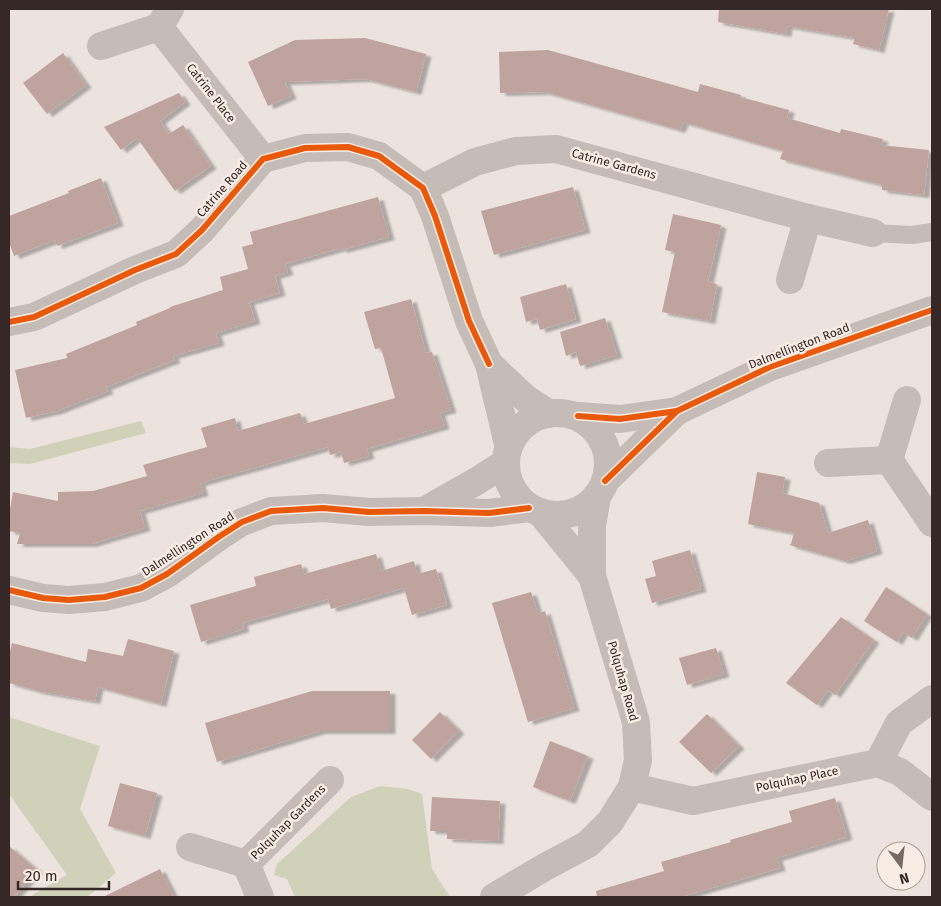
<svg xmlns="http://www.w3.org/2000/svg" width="941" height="906" font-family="'Fira Sans',sans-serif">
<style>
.green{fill:#d1d0b8}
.building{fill:#bfa39f;filter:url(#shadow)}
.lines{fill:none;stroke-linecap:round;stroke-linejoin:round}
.service{stroke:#c5bbb7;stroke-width:18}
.minor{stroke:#c5bbb7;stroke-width:28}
.cycleway-casing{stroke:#f9ece4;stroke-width:9}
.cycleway{stroke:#e8590c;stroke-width:6}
.labels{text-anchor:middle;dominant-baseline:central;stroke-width:5;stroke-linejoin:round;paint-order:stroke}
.street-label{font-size:12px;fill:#352826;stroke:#f9ece4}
</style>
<defs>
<filter id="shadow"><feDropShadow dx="5.5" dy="3" stdDeviation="1" flood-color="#0004"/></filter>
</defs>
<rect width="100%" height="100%" fill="#ece3de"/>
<!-- green -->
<g class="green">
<path d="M141,421L146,433L30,464L9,463V447L30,449Z"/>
<path d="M9,717L100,746L80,809L116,873L87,897H34L32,895L67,875L9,794Z"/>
<path d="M380,786L408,789L422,794L432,869L450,897H295L287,879L274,875L277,864L351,797Z"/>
</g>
<!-- building -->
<g class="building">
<path d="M719,9H889L879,50L853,44L855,38L787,26L786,34L718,22Z"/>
<path d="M365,38L426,54L416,92L366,79L285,82L291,96L268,106L248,62L295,40Z"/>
<path d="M548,50L698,92L700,84L741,95L740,97L789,110L787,118L840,133L841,129L883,139L881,145L929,150L924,195L882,190V185L780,159L783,151L683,122L680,130L545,92L500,93L499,52Z"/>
<path d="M63,53L86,85L47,114L23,83Z"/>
<path d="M179,93L185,102L160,121L169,134L183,125L211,166L175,191L137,138L121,150L104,127Z"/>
<path d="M101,178L118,223L57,246L55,240L14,256L9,242V216L69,193L68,191Z"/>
<path d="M573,187L585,230L494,255L481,211Z"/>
<path d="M378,197L389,237L342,250L341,248L285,264L288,272L275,276L280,293L249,302L255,321L216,333L219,343L173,356L175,360L106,387L108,391L57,411L26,418L15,370L67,358L66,354L137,325L136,322L170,308V307L223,290L220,277L248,269L242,247L253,244L250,232Z"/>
<path d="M673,214L721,225L708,282L717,284L710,321L662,312L675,252L665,250Z"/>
<path d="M566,284L576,319L540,330L537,319L526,322L520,297Z"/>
<path d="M411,299L426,353L432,352L451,410L440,413L444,426L367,449L369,456L344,463L341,452L330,455L328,447L200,483L203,493L140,511L145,528L91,544H17L20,533L9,531V515L13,492L58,501V492L93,491L147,476L143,465L207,447L201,428L235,418L238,431L300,413L304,424L395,398L381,348L375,349L364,312Z"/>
<path d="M605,318L617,355L580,366L576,352L566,356L560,332Z"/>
<path d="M757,472L785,477L782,493L819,503L828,533L868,520L877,551L845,561L789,545L791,544L794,533L748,524Z"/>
<path d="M690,550L701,589L652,603L645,579L656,576L652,561Z"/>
<path d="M376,554L381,571L414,561L417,574L436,569L447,605L412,615L404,588L331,609L328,599L242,623L244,629L201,642L190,605L256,586L254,577L301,564L304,574Z"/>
<path d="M886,587L927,614L912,638L903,632L897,642L864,621Z"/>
<path d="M531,592L538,614L545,611L574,708L528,722L492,603Z"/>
<path d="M841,617L874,640L835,695L828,690L817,705L786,683Z"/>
<path d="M128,639L174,651L161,704L98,687L95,701L42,692L9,683V655L12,643L86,662L88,649L123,656Z"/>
<path d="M716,648L724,674L687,685L679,658Z"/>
<path d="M312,691H390V731H320L217,762L205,723Z"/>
<path d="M440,712L459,731L431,759L412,740Z"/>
<path d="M707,714L739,746L711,773L679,742Z"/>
<path d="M550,741L588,756L570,801L533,787Z"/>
<path d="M120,783L157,793L145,836L108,826Z"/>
<path d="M432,797L500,801L498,841L447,839V831H430Z"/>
<path d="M835,798L847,837L777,858L780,868L681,897H597L596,891L664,871L661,862L731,842L730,840L792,822L789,811Z"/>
<path d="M9,846L37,870L14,897H9Z"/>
<path d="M160,869L174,897H103Z"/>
</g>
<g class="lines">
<!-- service -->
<path class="service" d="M873,233L912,235L932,232"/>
<!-- minor -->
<g class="minor">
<path d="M159,27L263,159"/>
<path d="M101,46L159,27L170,9"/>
<path d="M423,188L475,162L516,151L556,149L808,218L873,233"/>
<path d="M790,280L808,218"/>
<path d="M9,322L34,317L135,270L176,254L202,230L263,159L305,148L348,147L379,156L423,188L435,216L469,321L489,364"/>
<path d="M677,411L770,367L932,310"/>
<circle cx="557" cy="464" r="51"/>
<path d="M578,416L620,419L677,411L605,481"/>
<path d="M508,444L489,364L525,398L548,413"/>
<path d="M889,460L932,523"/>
<path d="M828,463L889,460L907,400"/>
<path d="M424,511L477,481L505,463"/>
<path d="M540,512L592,576"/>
<path d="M9,590L43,598L69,600L105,597L141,588L167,574L220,536L242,522L271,511L323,508L369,512L424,511L489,513L529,508"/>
<path d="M878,763L900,772L932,797"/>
<path d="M632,787L693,801L878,763L899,723L932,699"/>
<path d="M190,847L246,864"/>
<path d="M260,897L246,864L330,780"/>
<path d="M494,897L545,867L588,844L610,822L632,787L638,760L636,722L592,576V526L597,496"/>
</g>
<!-- cycleway casing -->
<g class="cycleway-casing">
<g id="cycleway">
<path d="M9,322L34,317L135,270L176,254L202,230L263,159L305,148L348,147L379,156L423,188L435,216L469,321L489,364"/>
<path d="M677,411L770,367L932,310"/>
<path d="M578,416L620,419L677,411L605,481"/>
<path d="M9,590L43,598L69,600L105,597L141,588L167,574L220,536L242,522L271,511L323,508L369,512L424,511L489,513L529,508"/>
</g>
</g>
<!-- cycleway -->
<use href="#cycleway" class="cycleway"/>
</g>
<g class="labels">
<!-- street labels -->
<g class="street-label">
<text transform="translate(211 93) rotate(52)">Catrine Place</text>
<text transform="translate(614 164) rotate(15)">Catrine Gardens</text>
<text transform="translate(222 189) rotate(-49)">Catrine Road</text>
<text transform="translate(799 346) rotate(-21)">Dalmellington Road</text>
<text transform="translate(188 544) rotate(-33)">Dalmellington Road</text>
<text transform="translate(623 681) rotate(74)">Polquhap Road</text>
<text transform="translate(797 779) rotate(-12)">Polquhap Place</text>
<text transform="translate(288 822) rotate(-45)">Polquhap Gardens</text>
</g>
</g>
<!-- border -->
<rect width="941" height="906" fill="none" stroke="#352826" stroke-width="20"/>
<!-- north arrow -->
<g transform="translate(901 866) rotate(165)"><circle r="24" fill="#f9ece4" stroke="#ab9e98"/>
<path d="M0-4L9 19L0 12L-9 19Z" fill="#756966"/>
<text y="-8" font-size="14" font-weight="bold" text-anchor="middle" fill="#352826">N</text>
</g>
<!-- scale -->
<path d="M18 881v8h91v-8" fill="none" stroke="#352826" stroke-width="2.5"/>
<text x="25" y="881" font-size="15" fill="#352826" stroke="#f9ece4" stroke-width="4" paint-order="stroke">20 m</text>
</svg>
